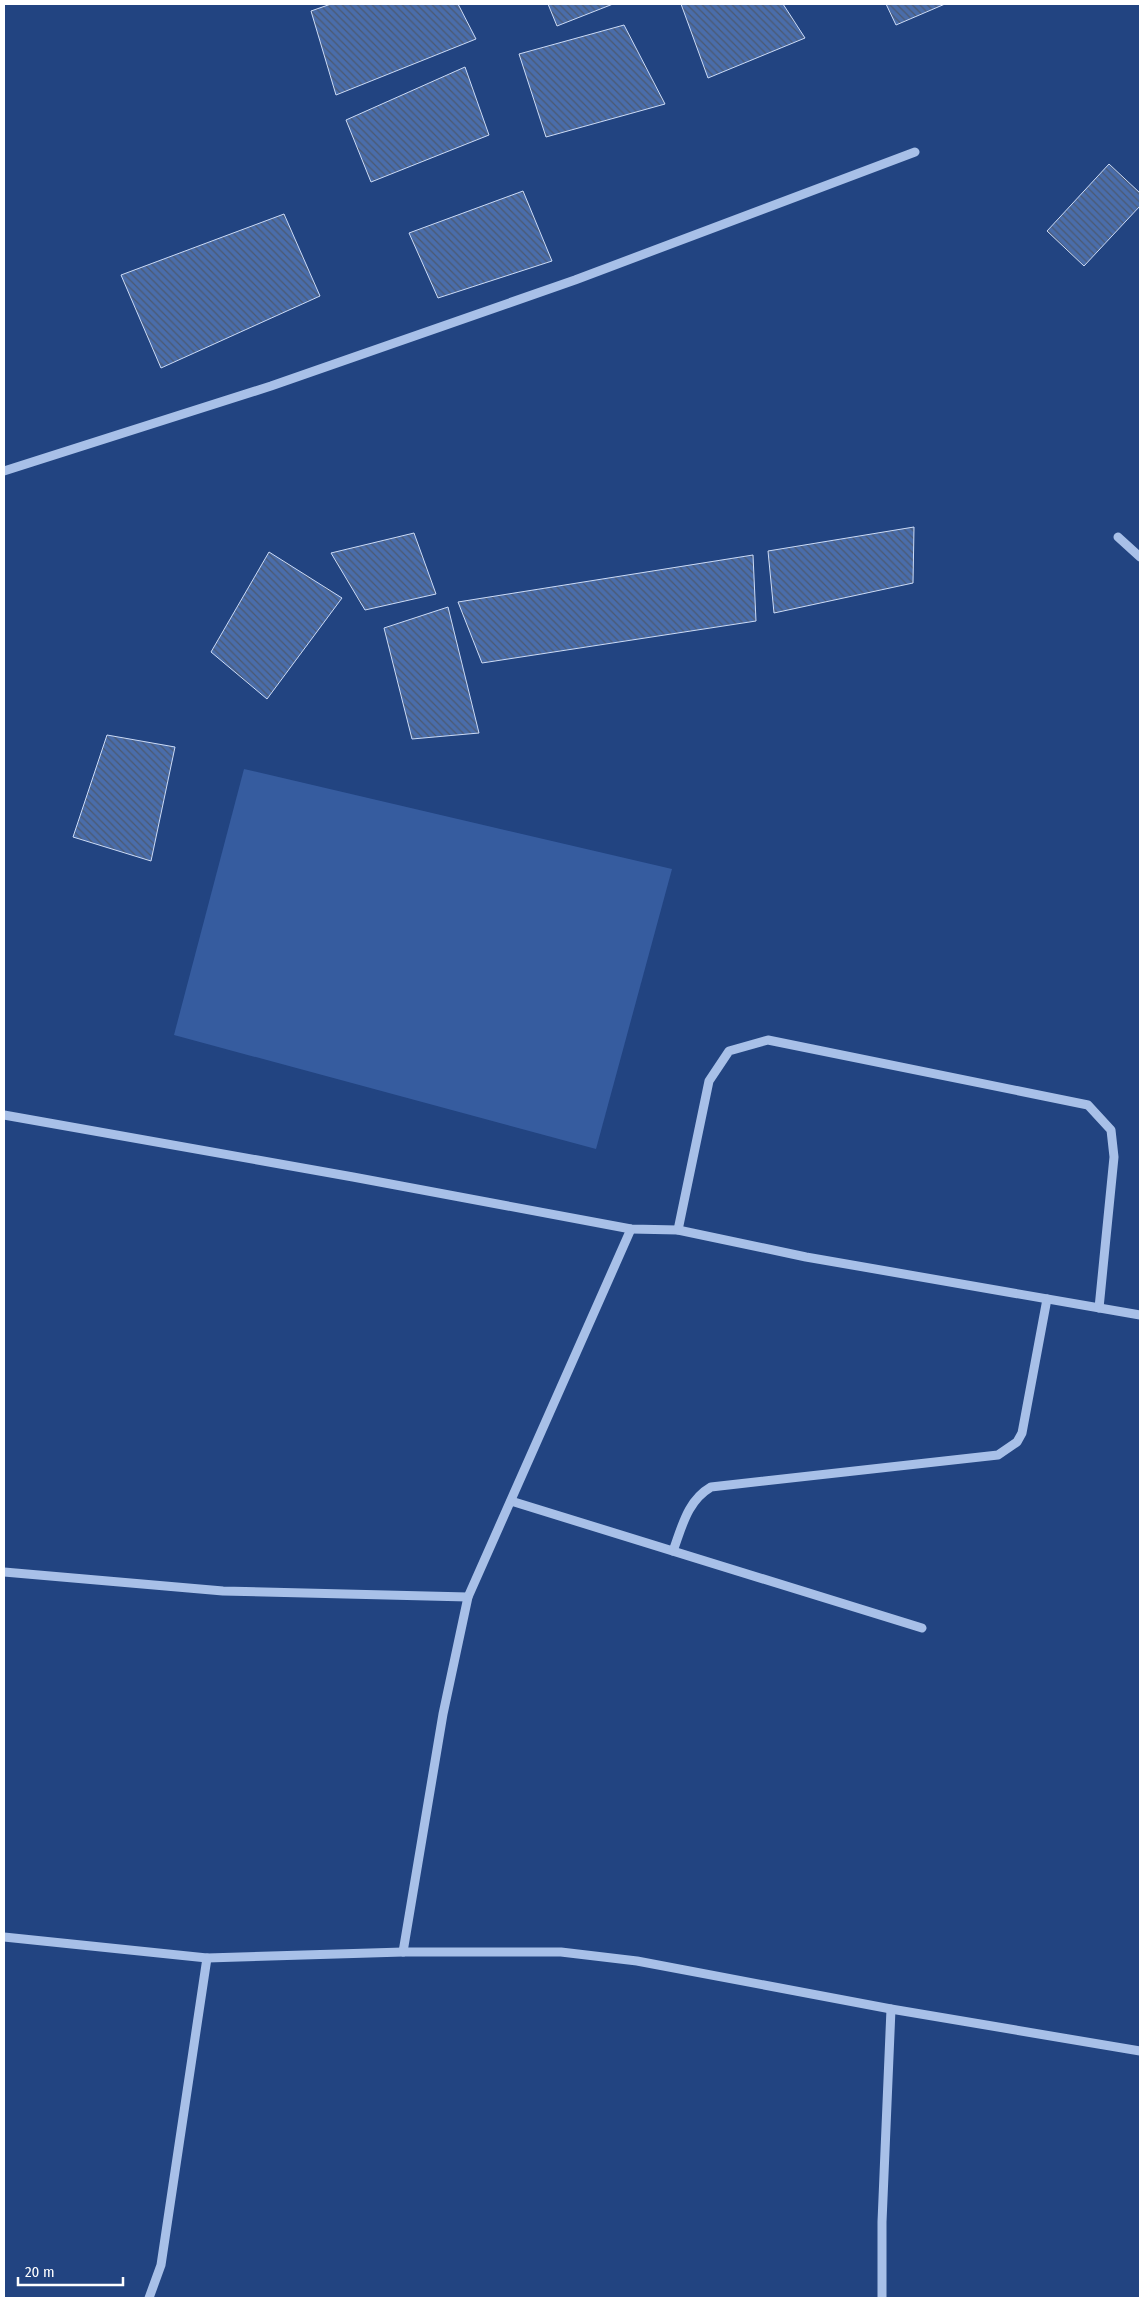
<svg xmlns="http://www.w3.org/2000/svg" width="1144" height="2302" font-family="'Fira Sans Condensed',sans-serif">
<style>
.green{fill:#365c9f}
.building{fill:url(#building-back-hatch);stroke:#ccdbf6}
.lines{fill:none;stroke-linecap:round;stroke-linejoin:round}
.minor{stroke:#a8c0e8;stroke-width:9}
</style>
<defs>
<pattern id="building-back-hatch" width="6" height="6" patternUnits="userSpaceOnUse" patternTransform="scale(1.25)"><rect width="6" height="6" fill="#4a6daa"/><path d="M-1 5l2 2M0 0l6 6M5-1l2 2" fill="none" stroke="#4b5972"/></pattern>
</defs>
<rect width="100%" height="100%" fill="#224481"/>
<!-- green -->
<path class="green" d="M244,769L672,869L596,1149L174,1035Z"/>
<!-- building -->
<g class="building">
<path d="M331,4H458L476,39L336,95L311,11Z"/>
<path d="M548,4H613L557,26Z"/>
<path d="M681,4H783L805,38L708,78Z"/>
<path d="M886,4H945L896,25Z"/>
<path d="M624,25L665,104L546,137L519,54Z"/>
<path d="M465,67L489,135L371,182L346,120Z"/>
<path d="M1109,164L1140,193V206L1084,266L1047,231Z"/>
<path d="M523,191L552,261L438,298L409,233Z"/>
<path d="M284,214L320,296L161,368L121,275Z"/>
<path d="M914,527L913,583L774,613L768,551Z"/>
<path d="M414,533L436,594L365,610L331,553Z"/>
<path d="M269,552L342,598L267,699L211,652Z"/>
<path d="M753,555L756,621L482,663L458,602Z"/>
<path d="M448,607L479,733L412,739L384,628Z"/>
<path d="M107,735L175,747L151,861L73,837Z"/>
</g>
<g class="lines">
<!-- minor -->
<g class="minor">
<path d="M4,471L271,386L575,280L915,152"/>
<path d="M1118,537L1140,557"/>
<path d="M4,1115L353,1177L631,1229L678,1230L806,1257L1140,1315"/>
<path d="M678,1230L709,1081L729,1051L768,1040L1088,1105L1111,1130L1114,1157L1099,1308"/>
<path d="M511,1501L922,1628"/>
<path d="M673,1551C682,1527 687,1501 711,1487L998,1455L1017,1442L1022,1433L1047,1299"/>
<path d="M4,1572L223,1591L468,1597"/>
<path d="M4,1937L207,1958L403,1952H561L637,1961L891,2009L1140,2051"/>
<path d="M403,1952L443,1714L468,1597L631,1229"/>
<path d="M149,2298L161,2265L207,1958"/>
<path d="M882,2298V2222L891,2009"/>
</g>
</g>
<!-- border -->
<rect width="1144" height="2302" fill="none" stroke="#ffffff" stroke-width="10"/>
<!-- scale -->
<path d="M18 2277v8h105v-8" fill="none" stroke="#ffffff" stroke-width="2.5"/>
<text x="25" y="2277" font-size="15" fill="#ffffff" stroke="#224481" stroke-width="4" paint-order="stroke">20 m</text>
</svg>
